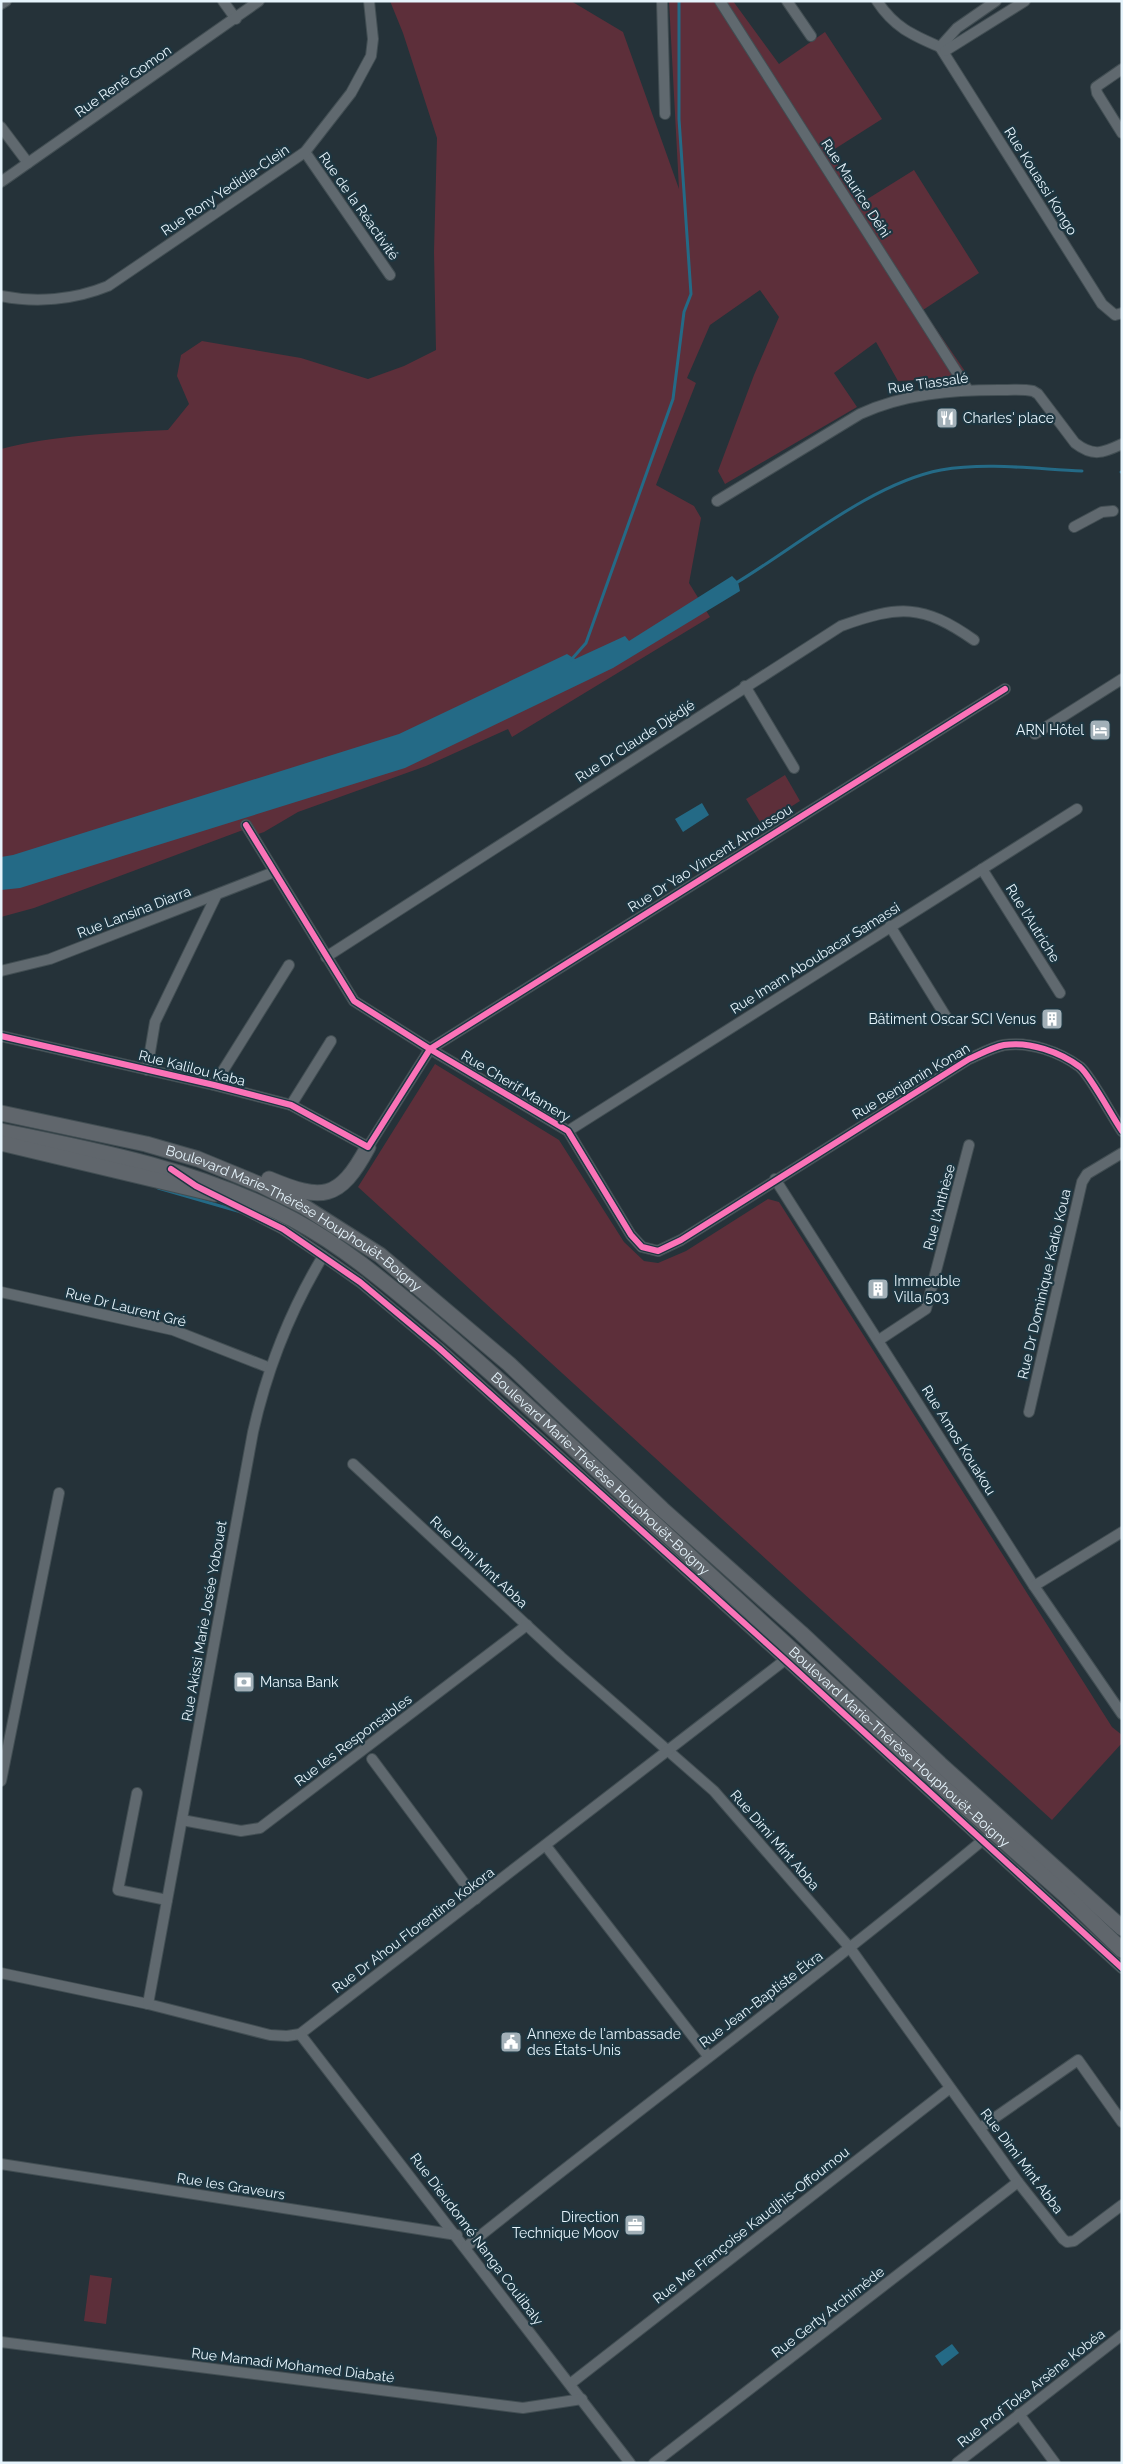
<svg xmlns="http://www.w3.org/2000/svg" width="1123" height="2464" font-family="Raleway,sans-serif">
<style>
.green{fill:#5d2f3a}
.water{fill:#246a86}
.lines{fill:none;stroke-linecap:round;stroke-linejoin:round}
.stream{stroke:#246a86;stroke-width:3}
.street-casing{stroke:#424e53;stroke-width:12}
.secondary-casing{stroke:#424e53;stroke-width:17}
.street{stroke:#60696f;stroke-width:10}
.secondary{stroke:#60666c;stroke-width:15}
.cycleway-casing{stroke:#1d3641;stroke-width:9}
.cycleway{stroke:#fb73b8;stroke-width:6}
.labels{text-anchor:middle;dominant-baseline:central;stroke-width:4.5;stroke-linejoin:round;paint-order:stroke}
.street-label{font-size:14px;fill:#e6f4fc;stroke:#1d3641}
.poi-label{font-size:14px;fill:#e6f4fc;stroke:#1d3641;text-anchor:start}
</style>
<rect width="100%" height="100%" fill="#253239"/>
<!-- green -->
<g class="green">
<path d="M390,1H571L623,32L679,189L669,1H733L779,64L825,32L882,119L830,152L861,203L914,170L979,273L923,310L969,377L898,381L876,342L834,373L857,407L725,484L718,471L754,375L779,317L760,290L710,325L687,378L696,383L656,485L694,506L701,518L689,583L710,617L512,737L508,729L426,766L298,812L264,832L247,838L243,830L34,908L1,917V449C55,435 112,433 168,430L189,404L177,376L181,355L202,341L301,358L368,379L404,366L436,350L434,252L437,138L403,33Z"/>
<path d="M785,775L800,801L762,825L746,799Z"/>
<path d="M435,1064L559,1140L624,1242L644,1261L658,1263L686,1251L768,1199L779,1202L1112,1727L1122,1735V1743L1052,1820L358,1187Z"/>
<path d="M90,2275L112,2278L106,2324L84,2321Z"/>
</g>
<!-- water -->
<g class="water">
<path d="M732,576L738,582L740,591L613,668L405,768L20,888L1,890V857L13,855L399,734L567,654L575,659L625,636L629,641Z"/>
<path d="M702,803L709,815L683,832L675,819Z"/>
<path d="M952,2344L959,2353L942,2366L935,2356Z"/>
</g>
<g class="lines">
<!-- stream -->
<g class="stream">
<path d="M1121,472H1122"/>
<path d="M736,583C796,547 872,483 941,470C986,462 1036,469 1082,471"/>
<path d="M571,660L586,643L673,399L684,312L691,294L679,119V1"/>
<path d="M158,1188L241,1212"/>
</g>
<!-- street casing -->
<g class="street-casing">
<g id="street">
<path d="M223,1L236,19"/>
<path d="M662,1L665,114"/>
<path d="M720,1L968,390"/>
<path d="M787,1L811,36"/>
<path d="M877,1C894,27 912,35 940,47"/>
<path d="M996,1L957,28L940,47L1102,304L1115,315L1122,313"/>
<path d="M1,4L6,1"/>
<path d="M945,51L1025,1"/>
<path d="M1122,69L1096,87L1097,93L1122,133"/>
<path d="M1,127L28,163"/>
<path d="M305,152L390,275"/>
<path d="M1,182L259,1"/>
<path d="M1,296C36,303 74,300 108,286L305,152L351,93L371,56L373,39L369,1"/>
<path d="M717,501L860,414C903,394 951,390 999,390C1010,390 1022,389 1033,391L1038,394L1075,443C1093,457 1103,453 1122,444"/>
<path d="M1074,527L1102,512L1113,511"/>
<path d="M745,686L794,768"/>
<path d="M1035,734L1122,679"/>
<path d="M246,825L354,1001L430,1049L568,1131L631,1235L642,1247L658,1251L681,1240L969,1059C980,1054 993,1047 1004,1045C1029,1041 1060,1052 1080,1067C1090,1075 1113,1118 1122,1131"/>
<path d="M982,869L1060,993"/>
<path d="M890,926L948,1020"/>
<path d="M326,957L841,626C899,605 923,604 974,640"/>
<path d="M1,971L50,959L274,872"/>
<path d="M1,1036L214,1085L291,1105L368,1147L430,1049L1005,689"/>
<path d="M147,1070L155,1022L216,896"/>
<path d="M214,1085L289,965"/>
<path d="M291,1105L331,1041"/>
<path d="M568,1131L1077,809"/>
<path d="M775,1179L1034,1586L1122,1714"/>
<path d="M211,1192L283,1229L323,1256L360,1282L439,1348L785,1660L1122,1968"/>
<path d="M1,1292L173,1330L270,1368"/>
<path d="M879,1340L926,1309L969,1145"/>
<path d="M1029,1412L1082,1182L1087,1174L1122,1153"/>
<path d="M353,1464L561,1657L714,1791L850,1948L1018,2182L1063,2239L1067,2242L1074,2241L1122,2205"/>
<path d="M1034,1586L1122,1532"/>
<path d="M372,1759L476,1899"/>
<path d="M1,1781L59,1493"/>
<path d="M137,1793L118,1890L167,1900"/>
<path d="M182,1820L241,1831L260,1828L527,1625"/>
<path d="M546,1846L708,2056"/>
<path d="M1,1973L148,2004L270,2035L287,2036L300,2034L785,1660"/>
<path d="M148,2004L253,1432C267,1369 290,1311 323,1256"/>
<path d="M300,2034L630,2463"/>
<path d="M980,2128L1078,2060L1122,2122"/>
<path d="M1,2164L457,2235"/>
<path d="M466,2247C637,2110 814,1980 983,1840"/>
<path d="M1,2342L523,2408L582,2399"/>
<path d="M570,2384L950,2088"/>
<path d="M1019,2414L1055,2463"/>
<path d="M654,2463L1018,2182"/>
<path d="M957,2463L1122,2335"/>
</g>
</g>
<!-- secondary casing -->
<g class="secondary-casing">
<g id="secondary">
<path id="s1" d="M1,1113L146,1144L198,1159L261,1185L303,1206L380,1255L509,1364L662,1509L801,1633L940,1764L1122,1928"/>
<path id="s2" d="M1,1131C102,1151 202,1171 294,1220C344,1247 386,1283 429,1319C495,1375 559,1434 623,1494C768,1629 915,1763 1064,1894L1122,1950"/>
<path d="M1,1143L215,1194"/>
<path d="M269,1179C322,1201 339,1201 368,1147"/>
</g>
</g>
<!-- street -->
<use href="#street" class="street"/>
<!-- secondary -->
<use href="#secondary" class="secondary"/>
<!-- cycleway casing -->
<g class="cycleway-casing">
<g id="cycleway">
<path d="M246,825L354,1001L430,1049L568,1131L631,1235L642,1247L658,1251L681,1240L969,1059C980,1054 993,1047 1004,1045C1029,1041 1060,1052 1080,1067C1090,1075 1113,1118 1122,1131"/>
<path d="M1,1036L214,1085L291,1105L368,1147L430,1049L1005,689"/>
<path d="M171,1169L196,1186L283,1229L360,1282L439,1348L785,1660L1122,1968"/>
</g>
</g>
<!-- cycleway -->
<use href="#cycleway" class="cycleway"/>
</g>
<!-- icons -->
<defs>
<g id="restaurant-square" transform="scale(1.125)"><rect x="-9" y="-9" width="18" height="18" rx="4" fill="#a2b0b8" stroke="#1d3641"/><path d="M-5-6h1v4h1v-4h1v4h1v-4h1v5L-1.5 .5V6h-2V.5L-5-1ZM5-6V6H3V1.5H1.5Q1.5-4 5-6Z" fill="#fff"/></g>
<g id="hotel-square" transform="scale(1.125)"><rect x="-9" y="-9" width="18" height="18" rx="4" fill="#a2b0b8" stroke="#1d3641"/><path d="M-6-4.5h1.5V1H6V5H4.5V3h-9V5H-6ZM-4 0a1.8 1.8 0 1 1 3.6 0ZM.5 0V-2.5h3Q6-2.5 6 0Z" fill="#fff"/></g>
<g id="building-square" transform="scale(1.125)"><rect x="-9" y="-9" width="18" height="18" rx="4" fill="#a2b0b8" stroke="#1d3641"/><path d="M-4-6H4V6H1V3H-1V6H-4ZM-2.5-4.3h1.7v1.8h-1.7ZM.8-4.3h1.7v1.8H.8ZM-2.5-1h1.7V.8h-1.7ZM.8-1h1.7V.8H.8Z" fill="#fff"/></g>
<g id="bank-square" transform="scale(1.125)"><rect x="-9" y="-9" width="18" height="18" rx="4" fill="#a2b0b8" stroke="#1d3641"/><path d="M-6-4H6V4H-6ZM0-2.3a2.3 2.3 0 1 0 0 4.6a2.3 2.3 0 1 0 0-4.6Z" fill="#fff"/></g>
<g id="civic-square" transform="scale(1.125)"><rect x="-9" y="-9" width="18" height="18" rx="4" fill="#a2b0b8" stroke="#1d3641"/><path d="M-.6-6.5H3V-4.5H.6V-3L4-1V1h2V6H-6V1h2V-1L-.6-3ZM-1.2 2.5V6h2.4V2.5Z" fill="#fff"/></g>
<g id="office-square" transform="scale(1.125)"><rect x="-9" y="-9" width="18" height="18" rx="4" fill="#a2b0b8" stroke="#1d3641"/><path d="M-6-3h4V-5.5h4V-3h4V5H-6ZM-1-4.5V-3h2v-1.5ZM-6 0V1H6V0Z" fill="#fff"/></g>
</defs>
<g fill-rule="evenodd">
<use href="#restaurant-square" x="947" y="418"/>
<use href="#hotel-square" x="1100" y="730"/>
<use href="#building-square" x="1052" y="1019"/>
<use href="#building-square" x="878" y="1289"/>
<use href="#bank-square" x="244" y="1682"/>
<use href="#civic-square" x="511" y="2042"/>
<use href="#office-square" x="635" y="2225"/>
</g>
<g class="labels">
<!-- street labels -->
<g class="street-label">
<text transform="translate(123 81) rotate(-35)">Rue René Gomon</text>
<text transform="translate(1041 181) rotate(58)">Rue Kouassi Kongo</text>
<text transform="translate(856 188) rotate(57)">Rue Maurice Déhi</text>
<text transform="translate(225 190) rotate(-34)">Rue Rony Yedidia-Clein</text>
<text transform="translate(359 206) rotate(55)">Rue de la Réactivité</text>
<text transform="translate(928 383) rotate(-8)">Rue Tiassalé</text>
<text transform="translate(635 741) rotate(-33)">Rue Dr Claude Djédjé</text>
<text transform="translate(710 858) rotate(-32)">Rue Dr Yao Vincent Ahoussou</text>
<text transform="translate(134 912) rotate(-21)">Rue Lansina Diarra</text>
<text transform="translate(1033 923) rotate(58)">Rue l'Autriche</text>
<text transform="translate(815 958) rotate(-32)">Rue Imam Aboubacar Samassi</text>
<text transform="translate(192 1068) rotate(14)">Rue Kalilou Kaba</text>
<text transform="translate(911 1081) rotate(-31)">Rue Benjamin Konan</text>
<text transform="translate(516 1086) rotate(31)">Rue Cherif Mamery</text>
<text transform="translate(939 1207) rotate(-75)">Rue l'Anthèse</text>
<text stroke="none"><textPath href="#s1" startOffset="315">Boulevard Marie-Thérèse Houphouët-Boigny</textPath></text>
<text transform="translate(1044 1284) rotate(-77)">Rue Dr Dominique Kadio Koua</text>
<text transform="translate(126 1307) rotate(14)">Rue Dr Laurent Gré</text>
<text transform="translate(959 1440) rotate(58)">Rue Amos Kouakou</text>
<text stroke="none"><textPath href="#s2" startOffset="706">Boulevard Marie-Thérèse Houphouët-Boigny</textPath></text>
<text transform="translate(479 1562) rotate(43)">Rue Dimi Mint Abba</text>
<text transform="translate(204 1621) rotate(-80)">Rue Akissi Marie Josée Yobouet</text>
<text transform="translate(353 1740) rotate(-37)">Rue les Responsables</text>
<text stroke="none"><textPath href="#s2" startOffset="1111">Boulevard Marie-Thérèse Houphouët-Boigny</textPath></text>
<text transform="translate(775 1840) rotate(49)">Rue Dimi Mint Abba</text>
<text transform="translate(413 1930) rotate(-37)">Rue Dr Ahou Florentine Kokora</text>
<text transform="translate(761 1999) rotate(-37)">Rue Jean-Baptiste Ékra</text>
<text transform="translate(1022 2161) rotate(53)">Rue Dimi Mint Abba</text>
<text transform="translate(231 2186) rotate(9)">Rue les Graveurs</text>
<text transform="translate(751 2225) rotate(-38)">Rue Me Françoise Kaudjhis-Offoumou</text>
<text transform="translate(477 2239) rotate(53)">Rue Dieudonné Nanga Coulibaly</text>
<text transform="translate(828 2312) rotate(-38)">Rue Gerty Archimède</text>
<text transform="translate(293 2365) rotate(7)">Rue Mamadi Mohamed Diabaté</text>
<text transform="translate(1031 2388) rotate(-38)">Rue Prof Toka Arsène Kobéa</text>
</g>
<!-- poi labels -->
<g class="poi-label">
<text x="963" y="418">Charles' place</text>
<text x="1084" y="730" text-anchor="end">ARN Hôtel</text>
<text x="1036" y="1019" text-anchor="end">Bâtiment Oscar SCI Venus</text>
<text x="894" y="1281">Immeuble<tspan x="894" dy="16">Villa 503</tspan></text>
<text x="260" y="1682">Mansa Bank</text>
<text x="527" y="2034">Annexe de l'ambassade<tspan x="527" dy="16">des États-Unis</tspan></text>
<text x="619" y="2217" text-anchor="end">Direction<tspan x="619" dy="16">Technique Moov</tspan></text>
</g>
</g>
<!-- border -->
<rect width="1123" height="2464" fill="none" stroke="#e6f4fc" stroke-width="5"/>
</svg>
